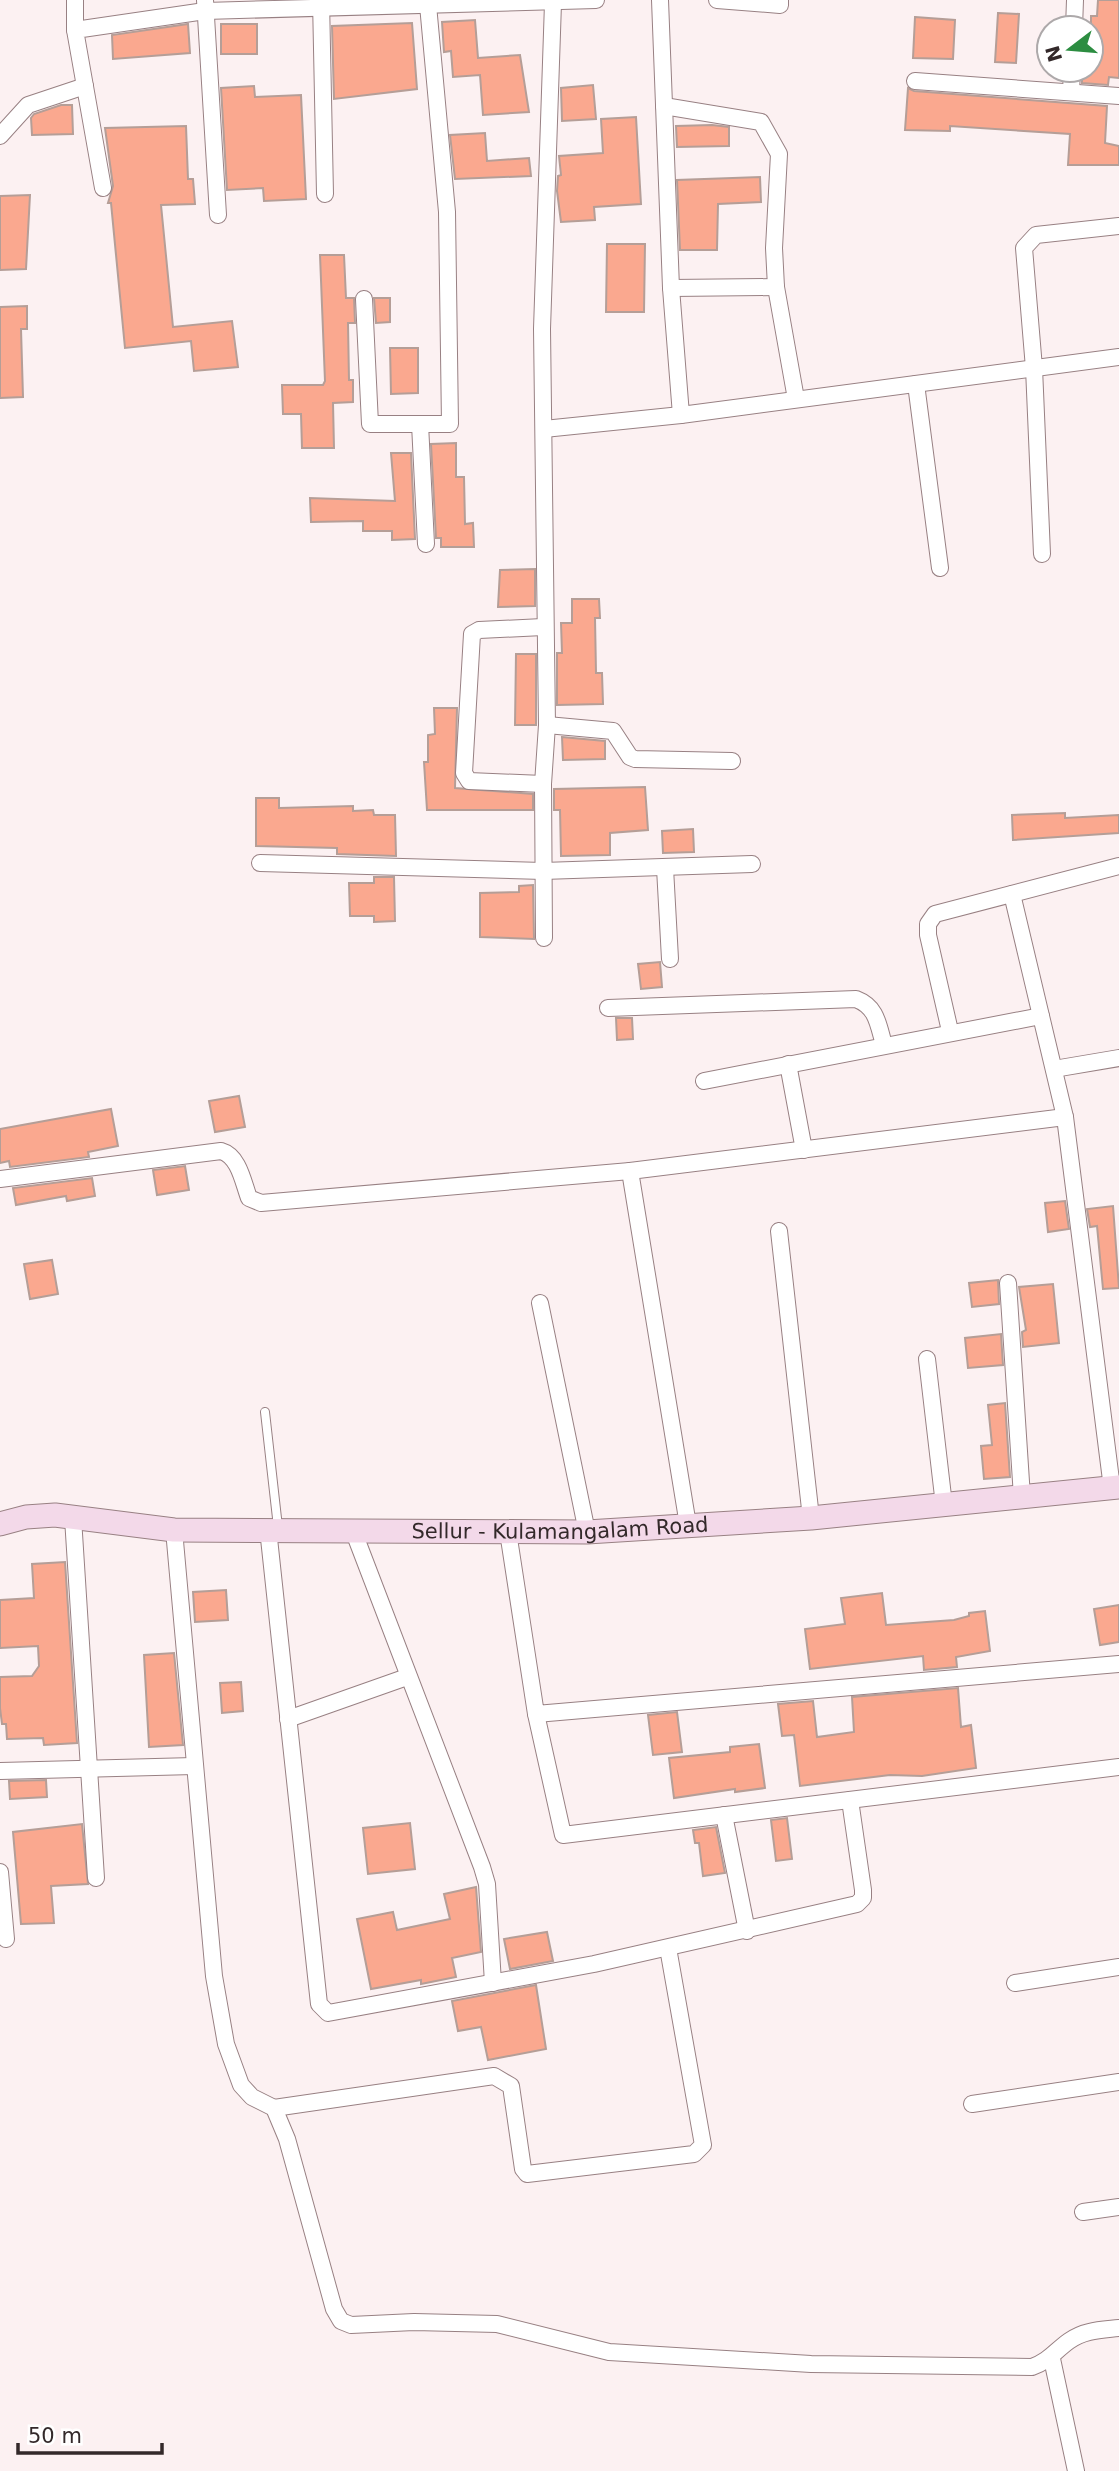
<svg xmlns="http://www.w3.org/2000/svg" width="1119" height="2471" font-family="'DejaVu Sans',sans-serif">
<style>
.building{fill:#faa88f;stroke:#b59e97;stroke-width:2}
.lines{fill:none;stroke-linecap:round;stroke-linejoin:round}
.lane-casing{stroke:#988083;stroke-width:10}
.street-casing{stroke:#988083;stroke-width:18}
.secondary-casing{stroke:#988083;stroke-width:25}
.lane{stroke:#fff;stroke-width:8}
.street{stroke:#fff;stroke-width:16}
.secondary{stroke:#f3d9e9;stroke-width:23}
.labels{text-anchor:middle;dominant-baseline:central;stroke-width:7;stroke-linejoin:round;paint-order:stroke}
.street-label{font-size:21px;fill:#33292a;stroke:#fff}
</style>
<rect width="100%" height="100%" fill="#fcf1f2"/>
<!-- building -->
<g class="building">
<path d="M1098,0H1119V78L1109,77L1108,85L1082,83V70H1091V16H1097Z"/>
<path d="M998,13L1019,14L1016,63L995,62Z"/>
<path d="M915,17L955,20L953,59L913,58Z"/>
<path d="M475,20L478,58L520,55L529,112L483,115L480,75L453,77L451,51L444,52L442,22Z"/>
<path d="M412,23L417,89L334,99L332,26Z"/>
<path d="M188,24L190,53L113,59L112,35Z"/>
<rect x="221" y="24" width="36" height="30"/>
<path d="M593,85L596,119L562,121L561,88Z"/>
<path d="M254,86L255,97L301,95L306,199L264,201L263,188L227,190L221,88Z"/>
<path d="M908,88L914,91L1107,106L1105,143L1119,146V165H1068L1070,134L950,126V131L905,130Z"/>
<path d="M61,105H72L73,134L32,135L31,118L34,114Z"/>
<path d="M636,117L641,204L594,207L595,220L561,222L557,191L558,176L561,175L559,156L603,153L601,119Z"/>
<path d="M712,125L729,127V146L677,147L676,126Z"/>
<path d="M186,126L188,179H193L195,204L161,205L173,327L232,321L238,367L194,371L191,341L125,348L111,203H108L113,186L105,128Z"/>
<path d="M485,133L487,161L529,158L531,176L455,179L450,135Z"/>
<path d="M760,177L761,202L718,204L717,250H680L677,180Z"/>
<path d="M30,195L26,269L0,270V196Z"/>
<path d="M607,244H645L644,312H606Z"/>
<path d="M320,255H344L346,298H354L355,323H348L349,380H353V402L333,403L334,448H302L301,414H283L282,385H323L325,381Z"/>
<path d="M374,298H390V322L376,323Z"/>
<path d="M27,306V329H21L23,397L0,398V307Z"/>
<path d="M390,348H418V393L391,394Z"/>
<path d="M456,443V477H464L465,524L473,523L474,547H441V538H436L431,444Z"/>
<path d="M391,453H411L415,539L392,540V531H363V521L311,522L310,498L395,501Z"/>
<path d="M535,569V606L498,607L500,570Z"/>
<path d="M572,599H599L600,618H595L596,673H602L603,704L557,705V653H562L561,623H572Z"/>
<path d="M516,654H536V725H515Z"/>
<path d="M434,708H457L455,788L533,794V810H427L424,762H428V735L435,734Z"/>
<path d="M562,737L605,741V759L563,760Z"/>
<path d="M645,787L648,830L610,833V855L561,856L560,810H554V789Z"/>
<path d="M256,798H279V808L353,806V811L373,810L374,815H395L396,856L337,854V848L256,846Z"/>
<path d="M1065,813V818L1119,815V833L1013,840L1012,815Z"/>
<path d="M693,829L694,852L663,853L662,831Z"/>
<path d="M374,877H394L395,921L374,922V916H350L349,883H374Z"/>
<path d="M533,885L534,939L480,937V893L519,892V886Z"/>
<path d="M660,962L662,987L641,989L638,964Z"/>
<path d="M616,1018H632L633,1039L617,1040Z"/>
<path d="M239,1096L245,1127L215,1132L209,1101Z"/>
<path d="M111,1109L118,1146L88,1152L89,1157L10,1167L9,1161L0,1163V1129Z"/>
<path d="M185,1166L189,1190L157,1195L153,1170Z"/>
<path d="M92,1178L95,1196L67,1201L66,1196L16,1205L13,1188Z"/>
<path d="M1065,1201L1069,1229L1048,1232L1045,1203Z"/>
<path d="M1113,1206L1119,1288L1103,1289L1097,1226L1090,1227L1087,1209Z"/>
<path d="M52,1260L58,1294L30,1299L24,1264Z"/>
<path d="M998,1280L999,1304L972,1307L969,1283Z"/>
<path d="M1053,1284L1059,1343L1023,1347L1022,1332L1026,1330L1019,1287Z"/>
<path d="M1001,1334L1003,1365L968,1368L965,1338Z"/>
<path d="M1005,1403L1010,1477L984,1479L981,1446L992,1445L988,1405Z"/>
<path d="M65,1562L77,1743L44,1745L43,1738L7,1739L6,1724H2L0,1708V1677L32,1676L39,1666L38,1646L0,1648V1600L34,1598L32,1564Z"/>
<path d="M226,1590L228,1620L195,1622L193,1592Z"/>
<path d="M882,1593L886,1625L954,1620L969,1616V1613L985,1611L990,1651L956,1657L957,1667L924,1670L923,1656L810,1669L805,1629L845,1624L841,1598Z"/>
<path d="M1119,1605V1642L1100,1645L1094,1609Z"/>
<path d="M174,1653L183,1745L149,1747L144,1655Z"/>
<path d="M241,1682L243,1711L222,1713L220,1683Z"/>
<path d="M958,1688L961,1727L971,1725L976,1768L922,1776L890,1775L800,1786L794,1735L782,1736L778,1704L813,1701L817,1737L854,1732L852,1697Z"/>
<path d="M677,1712L682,1752L653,1755L648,1715Z"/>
<path d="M759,1744L765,1788L735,1792V1789L674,1798L669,1758L730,1752V1747Z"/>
<path d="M46,1780L47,1797L10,1799L9,1781Z"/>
<path d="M787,1818L792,1859L776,1861L771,1820Z"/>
<path d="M410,1823L415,1869L368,1874L363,1828Z"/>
<path d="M82,1824L88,1884L51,1886L54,1923L21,1924L13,1832Z"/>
<path d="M716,1827L725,1873L703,1876L699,1843H695L693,1830Z"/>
<path d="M476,1887L481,1952L452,1958L456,1977L421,1984V1980L371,1989L357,1919L393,1912L397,1930L450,1919L444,1894Z"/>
<path d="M547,1932L553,1961L510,1969L504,1939Z"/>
<path d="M536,1985L546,2049L488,2060L481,2027L458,2031L452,2001Z"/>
</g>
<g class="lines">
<!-- lane casing -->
<g class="lane-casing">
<path id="lane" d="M265,1412L278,1527"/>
</g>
<!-- street casing -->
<g class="street-casing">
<g id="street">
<path d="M75,0V30"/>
<path d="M205,0L218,215"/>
<path d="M321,0L325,194"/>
<path d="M660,0L671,288L681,415L1119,357"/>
<path d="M717,0L780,5V0"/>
<path d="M1074,28L1075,0"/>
<path d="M915,81L1119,96"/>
<path d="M1071,92L1072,70"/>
<path d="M664,106L761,122L779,154L774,248L776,287L796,399"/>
<path d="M0,136L28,105L85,86"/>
<path d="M103,188L75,30L205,11L596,0"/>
<path d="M671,288L776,287"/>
<path d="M364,299L370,424H450L447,212L428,5"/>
<path d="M916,384L940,568"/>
<path d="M420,424L426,544"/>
<path d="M544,429L681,415"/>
<path d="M1042,554L1034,368L1024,248L1036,235L1119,226"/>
<path d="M547,725L613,731L630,757L635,759L732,761"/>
<path d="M543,784L469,781L464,773L472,634L479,630L543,627"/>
<path d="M260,863L543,871L752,864"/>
<path d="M665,868L670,959"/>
<path d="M1012,894L1065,1117"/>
<path d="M544,938L543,784L547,725L542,329L553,3"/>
<path d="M608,1008L856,999C877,1007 878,1024 884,1045"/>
<path d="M950,1031L928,935V924L935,914L1119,866"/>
<path d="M788,1064L804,1150"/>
<path d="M1054,1069L1119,1058"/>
<path d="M704,1081L1041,1016"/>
<path d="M0,1179L221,1151C239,1156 243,1182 249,1198L261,1203L630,1171"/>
<path d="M779,1231L811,1518"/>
<path d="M1008,1283L1022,1497"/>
<path d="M540,1303L587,1532"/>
<path d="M927,1359L944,1505"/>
<path d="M73,1518L96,1878"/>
<path d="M688,1525L630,1171L1065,1117L1112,1488"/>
<path d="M268,1529L319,2004L328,2013L594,1964L857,1904L863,1898V1890L850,1800"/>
<path d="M174,1530L214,1976L226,2044L241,2085L252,2097L274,2108L287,2139L334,2309L341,2321L351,2325L414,2322L497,2324L609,2352L811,2364L1032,2367C1049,2361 1055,2351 1069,2341C1084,2330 1101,2330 1119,2328"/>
<path d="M353,1530L482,1867L487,1884L493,1983"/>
<path d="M508,1532L536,1714L1119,1664"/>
<path d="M536,1714L563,1835L1119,1767"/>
<path d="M288,1719L407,1677"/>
<path d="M0,1771L194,1766"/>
<path d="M724,1815L747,1931"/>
<path d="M0,1872L6,1939"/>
<path d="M1015,1983L1119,1967"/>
<path d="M972,2104L1119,2082"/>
<path d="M274,2108L494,2076L511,2086L523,2169L527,2174L694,2154L703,2145L668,1948"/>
<path d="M1083,2212L1119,2207"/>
<path d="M1052,2359L1076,2471"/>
</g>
</g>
<!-- secondary casing -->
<g class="secondary-casing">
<g id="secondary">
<path id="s1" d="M0,1524L26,1517L55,1515L174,1530L587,1532L811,1518L1119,1487"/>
</g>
</g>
<!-- lane -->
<use href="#lane" class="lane"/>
<!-- street -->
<use href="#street" class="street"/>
<!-- secondary -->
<use href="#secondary" class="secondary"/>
</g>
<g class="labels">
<!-- street labels -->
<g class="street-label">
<text stroke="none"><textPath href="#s1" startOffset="562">Sellur - Kulamangalam Road</textPath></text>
</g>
</g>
<!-- north arrow -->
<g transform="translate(1070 49) rotate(254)"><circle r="33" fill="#ffffff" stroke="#ada9aa" stroke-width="2"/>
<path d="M0-5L12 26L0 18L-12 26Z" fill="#2c8d41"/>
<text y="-10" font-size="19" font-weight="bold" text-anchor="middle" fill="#33292a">N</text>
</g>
<!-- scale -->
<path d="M18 2443v10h144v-10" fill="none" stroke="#33292a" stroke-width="3.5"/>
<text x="28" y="2443" font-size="21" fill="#33292a" stroke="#ffffff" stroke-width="5" paint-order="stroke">50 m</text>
</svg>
